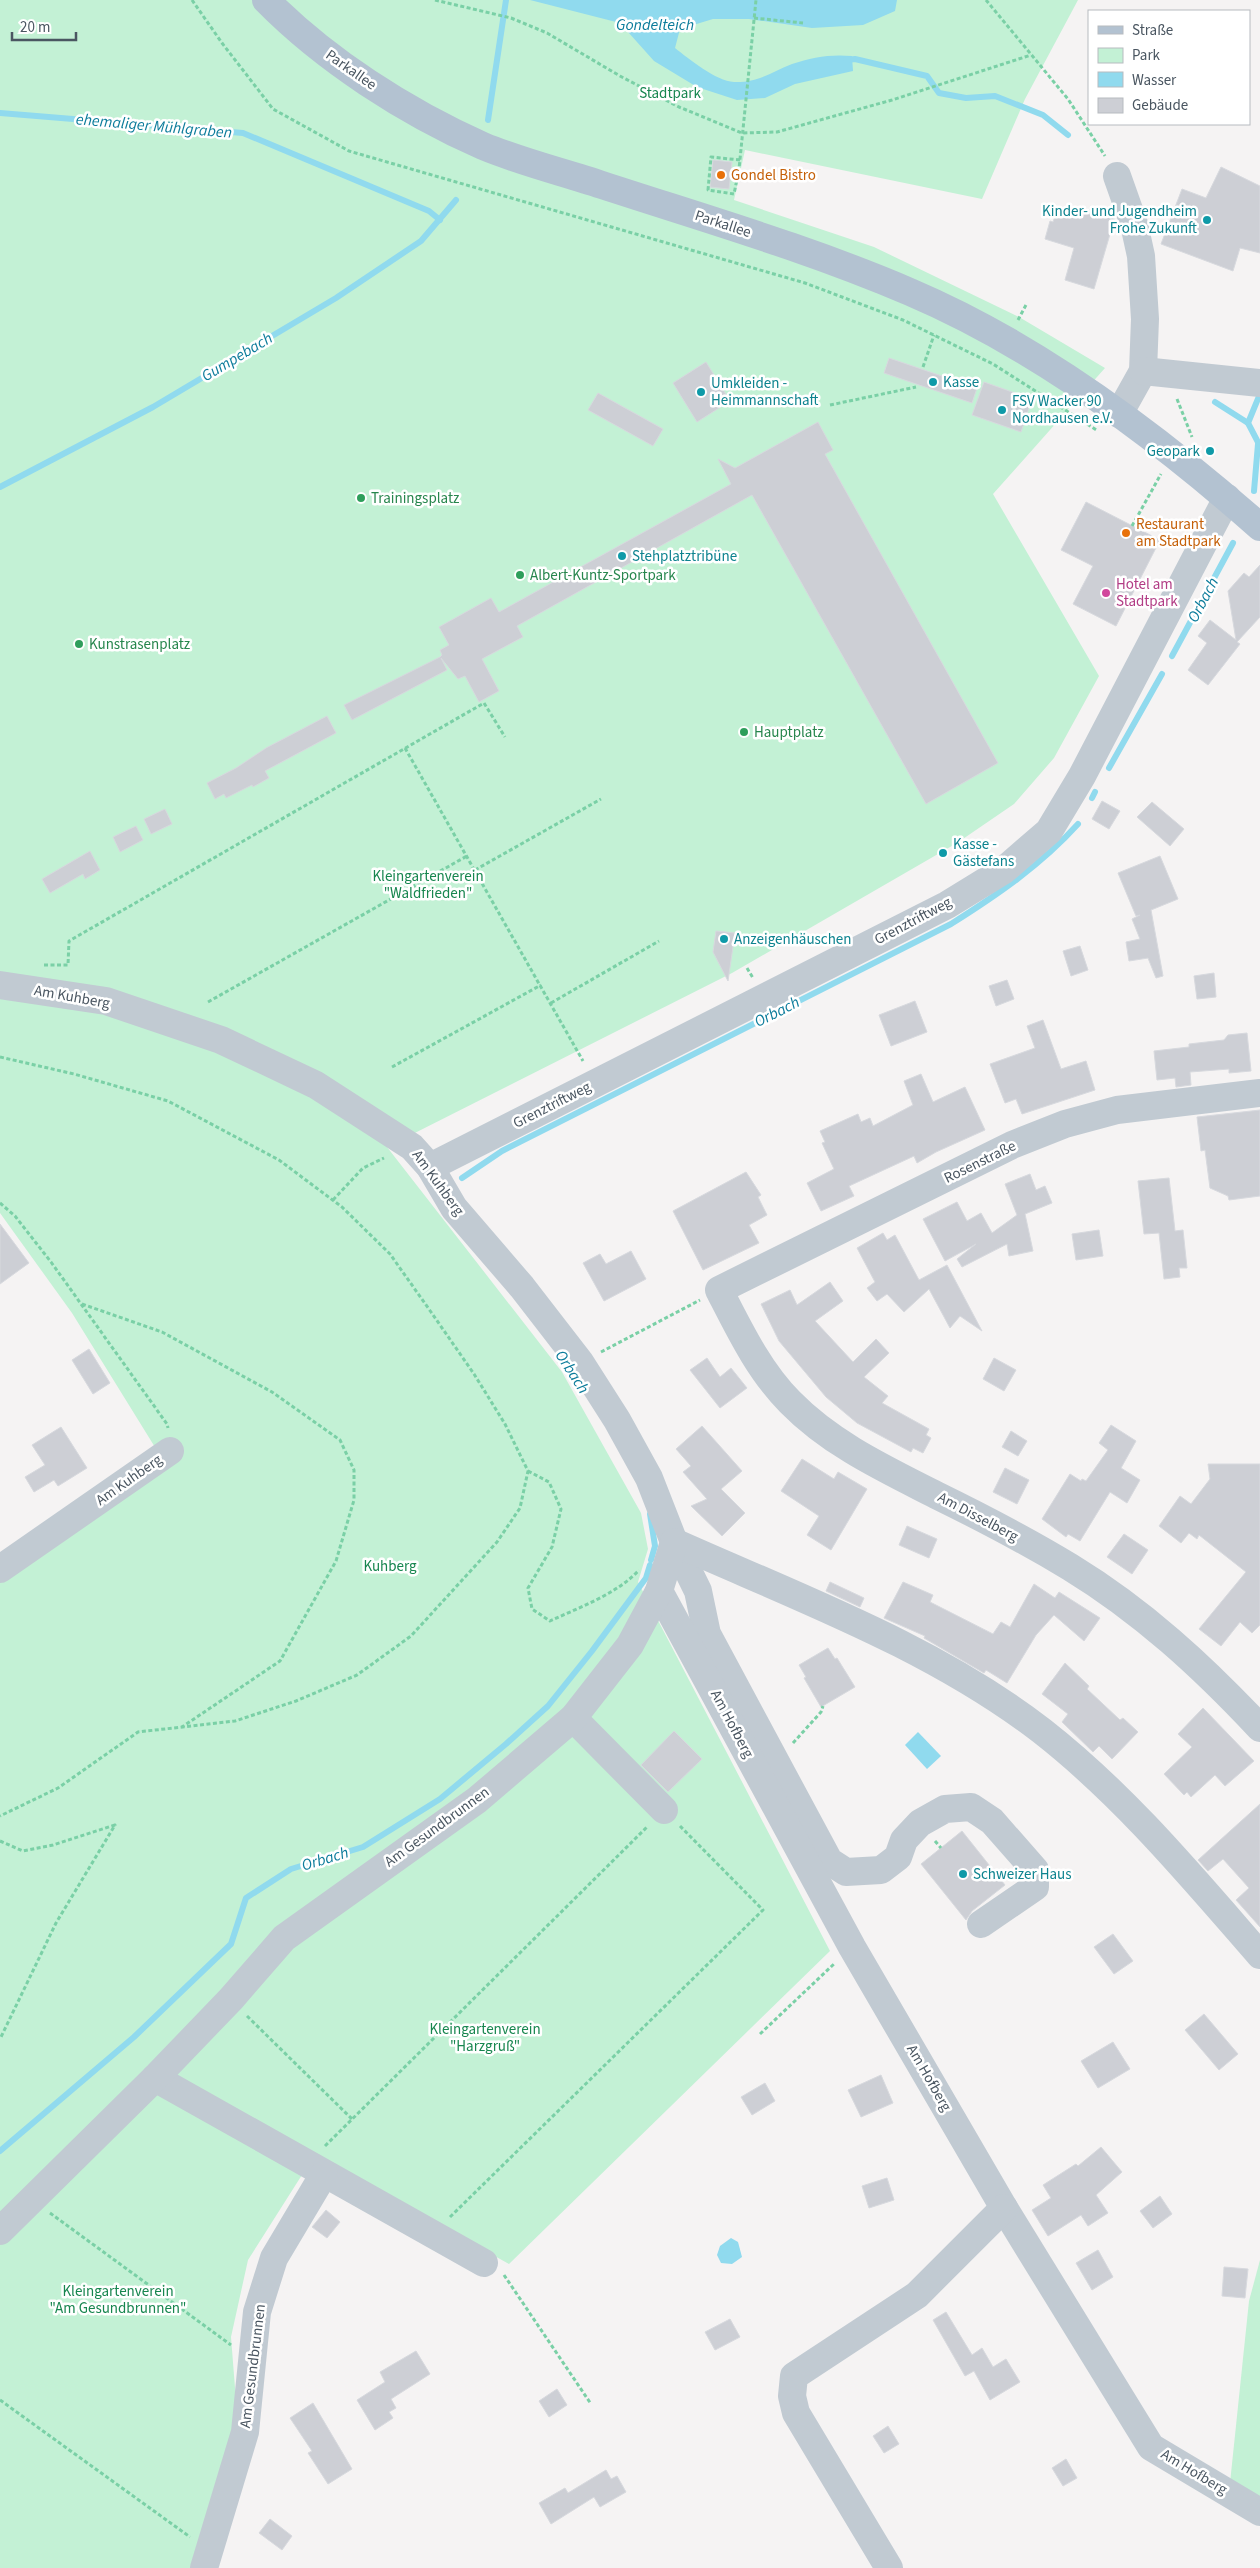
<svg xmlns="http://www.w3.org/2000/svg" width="1260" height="2568" font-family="'Source Sans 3',sans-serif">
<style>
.green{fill:#c3f1d5}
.water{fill:#90daee}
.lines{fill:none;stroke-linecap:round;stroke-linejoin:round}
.stream{stroke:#90daee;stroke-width:6}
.building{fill:#cdcfd5;stroke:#d7d9de}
.path{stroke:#7ad0a6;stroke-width:3;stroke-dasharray:4 2.5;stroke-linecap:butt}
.minor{stroke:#c1cad2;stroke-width:28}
.major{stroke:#b3c2d1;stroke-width:28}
.food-dot{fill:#e8710a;stroke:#fff;stroke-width:2}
.culture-dot{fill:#0f9aa8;stroke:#fff;stroke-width:2}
.leisure-dot{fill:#2e9e5b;stroke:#fff;stroke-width:2}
.hotel-dot{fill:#d1479c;stroke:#fff;stroke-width:2}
.labels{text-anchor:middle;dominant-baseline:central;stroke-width:5;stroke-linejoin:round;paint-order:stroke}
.street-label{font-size:15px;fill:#4a5661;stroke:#fff}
.park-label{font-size:15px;fill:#17864f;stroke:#fff}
.food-label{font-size:15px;fill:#c56008;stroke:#fff;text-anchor:start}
.culture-label{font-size:15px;fill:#0d838f;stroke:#fff;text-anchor:start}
.leisure-label{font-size:15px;fill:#27864d;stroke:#fff;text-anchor:start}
.hotel-label{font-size:15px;fill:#b23c85;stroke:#fff;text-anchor:start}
.water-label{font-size:16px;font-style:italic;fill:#0c7c9b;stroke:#fff}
</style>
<rect width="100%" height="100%" fill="#f5f3f3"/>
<!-- green -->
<g class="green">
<path d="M0,0H1078L1025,99L982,199L745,150L734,200L874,247L1019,317L1105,368L993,494L1099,676L1054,758L1014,804L957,843L732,973L387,1147L562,1372L641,1513L648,1549L638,1582L830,1951L509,2264L317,2157L300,2178L248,2260L231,2337L237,2413L190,2568H0V1579L166,1465L72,1313L0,1213Z"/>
<path d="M1260,2260V2501L1230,2483L1249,2301Z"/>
</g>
<!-- water -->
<g class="water">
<path d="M530,0H897L895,11L863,25L812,28L749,19H713L680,29L675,48C689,59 716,81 734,82C757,83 772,72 792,64C812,57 831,54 852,56L853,71L795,84L765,98L737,100L697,87L654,61L620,23Z"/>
<path d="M918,1732L941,1756L927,1769L905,1745Z"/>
<path d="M731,2238L738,2242L742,2257L732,2264L721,2263L717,2255L720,2246Z"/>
</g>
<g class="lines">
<!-- stream -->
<g class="stream">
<path d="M846,60L855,59L927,76L939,93L966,98L995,96L1043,115L1068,135"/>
<path d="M0,113L243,133L429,211L440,220"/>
<path d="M488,120L506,0"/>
<path d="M1260,394L1248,423L1260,446"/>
<path d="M1215,402L1248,423"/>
<path d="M0,487L153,407L336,298L421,241L456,200"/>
<path d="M1254,491L1258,444"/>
<path d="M1172,656L1233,543"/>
<path d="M1109,768L1162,674"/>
<path d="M1092,798L1095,792"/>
<path d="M462,1178L502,1151L951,924C997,895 1041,865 1078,824"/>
<path d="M650,1514L655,1546L651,1560"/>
<path d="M0,2151L134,2037L231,1944L246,1898L291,1869L363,1847L440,1799L506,1744L548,1706L592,1651L646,1578L650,1565"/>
</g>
</g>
<!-- building -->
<g class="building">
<path d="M713,160L732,162L729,189L710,187Z"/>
<path d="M1221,167L1260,186V253L1240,248L1233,271L1161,244L1182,189L1206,198Z"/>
<path d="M1083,208L1115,217L1094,289L1065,280L1074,248L1045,239L1050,221L1053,222L1056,213L1080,219Z"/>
<path d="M889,358L977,388L972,403L884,373Z"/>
<path d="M706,362L730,401L697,422L673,383Z"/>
<path d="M984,382L1032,399L1021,432L972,415Z"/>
<path d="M598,393L663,429L653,446L588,410Z"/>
<path d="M818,422L833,450L825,454L998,763L926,804L752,495L517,626L523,637L482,659L499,691L479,702L465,676L458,679L441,658L447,670L352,720L344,705L440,657L442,655L440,650L449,645L439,627L491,598L499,612L731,484L718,459L735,468Z"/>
<path d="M1086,502L1160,540L1116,626L1073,604L1093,566L1061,550Z"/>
<path d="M1260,565V617L1237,642L1240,644L1208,685L1188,670L1207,643L1198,636L1210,620L1236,640L1228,591L1244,573L1249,577Z"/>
<path d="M327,716L336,733L265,771L269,778L253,787L252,785L226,798L224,794L215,799L207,783L236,768L266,748Z"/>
<path d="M1102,801L1120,811L1109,829L1092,819Z"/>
<path d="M1152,802L1184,829L1170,846L1137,817Z"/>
<path d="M165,809L172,824L151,834L144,819Z"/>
<path d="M136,826L143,840L120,852L113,837Z"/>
<path d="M90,851L100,870L85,879L83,874L50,893L42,879Z"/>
<path d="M1160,856L1178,899L1151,910L1163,976L1156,978L1148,958L1129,961L1126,942L1140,939L1132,919L1140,915L1136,916L1118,873Z"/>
<path d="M716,931L735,933L728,981L713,952Z"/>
<path d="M1080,946L1088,970L1071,976L1063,951Z"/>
<path d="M1214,973L1216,997L1197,999L1194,976Z"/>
<path d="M1007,980L1014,999L996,1006L989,986Z"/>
<path d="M915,1001L927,1032L891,1046L879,1015Z"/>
<path d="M1043,1020L1061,1069L1086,1061L1095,1090L1022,1114L1016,1099L1005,1103L990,1064L1035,1048L1027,1026Z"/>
<path d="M1247,1033L1251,1071L1229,1073V1069L1190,1072L1191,1085L1176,1087L1175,1078L1157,1080L1154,1051L1189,1047V1044L1224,1040L1228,1035Z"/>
<path d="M921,1074L933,1102L965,1087L985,1130L936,1152L917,1163L914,1156L849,1186L854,1196L821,1211L807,1183L834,1169L822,1143L825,1142L820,1131L858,1114L861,1122L870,1118L873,1126L913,1105L904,1081Z"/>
<path d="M1260,1110V1196L1229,1200L1228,1196L1210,1188L1205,1150L1201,1151L1197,1117Z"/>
<path d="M746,1172L761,1195L758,1197L767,1215L749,1225L759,1243L703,1270L673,1211Z"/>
<path d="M1030,1174L1036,1190L1045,1186L1052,1203L1025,1214L1033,1251L1009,1256L1007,1244L962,1267L957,1259L976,1244L945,1261L923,1219L957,1202L967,1221L981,1213L992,1233L1017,1215L1005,1184Z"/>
<path d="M1169,1178L1175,1231L1183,1230L1187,1268H1179L1180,1277L1164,1279L1159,1233L1144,1234L1138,1181Z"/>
<path d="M0,1224L29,1263L0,1284Z"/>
<path d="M1099,1230L1103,1256L1076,1260L1072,1234Z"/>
<path d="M883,1233L887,1240L895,1235L919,1280L947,1265L982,1331L960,1316L950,1328L929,1289L904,1312L887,1294L877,1301L867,1288L875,1282L857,1248Z"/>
<path d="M631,1251L646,1279L604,1301L583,1263L600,1254L606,1264Z"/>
<path d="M830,1282L843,1301L815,1321L853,1362L876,1339L889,1353L864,1377L888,1396L882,1403L929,1429L926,1435L931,1438L923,1453L913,1448L911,1452L857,1423L826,1397L779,1341L761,1304L790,1290L797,1305Z"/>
<path d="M89,1349L110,1383L93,1394L72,1360Z"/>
<path d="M707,1358L720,1377L731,1368L747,1388L720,1408L690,1370Z"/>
<path d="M994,1358L1016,1370L1004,1391L983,1379Z"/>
<path d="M1111,1425L1136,1441L1121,1468L1140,1480L1127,1503L1110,1492L1080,1541L1068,1534L1066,1537L1042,1519L1070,1474L1081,1481L1082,1479L1086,1481L1108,1450L1099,1443Z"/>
<path d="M702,1426L742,1471L721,1489L745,1513L722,1536L691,1506L707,1499L683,1472L691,1466L676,1449Z"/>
<path d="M61,1427L87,1468L58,1486L54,1480L34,1492L25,1477L45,1465L32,1445Z"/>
<path d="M1011,1431L1027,1441L1018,1456L1002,1447Z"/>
<path d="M802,1459L834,1479L838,1472L867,1489L831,1550L807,1535L819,1516L781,1491Z"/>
<path d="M1208,1464H1260V1625L1252,1633L1240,1622L1221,1646L1199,1629L1246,1572L1199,1535L1197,1539L1189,1533L1181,1543L1159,1526L1180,1496L1191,1504L1210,1479Z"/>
<path d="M1005,1468L1029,1480L1017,1504L993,1492Z"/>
<path d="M907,1526L937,1539L929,1558L899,1545Z"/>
<path d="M1124,1534L1148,1550L1132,1574L1107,1557Z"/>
<path d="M830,1582L864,1598L860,1607L826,1591Z"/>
<path d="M903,1582L933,1595L930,1602L993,1634L1001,1622L1010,1627L1034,1584L1055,1598L1059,1592L1100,1618L1084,1641L1054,1615L1036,1635L1007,1683L986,1670L984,1673L924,1638L925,1636L884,1618Z"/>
<path d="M828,1648L835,1659L837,1658L855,1687L821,1707L804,1678L806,1677L799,1665Z"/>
<path d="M1065,1663L1089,1686L1087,1689L1120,1720L1123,1718L1138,1732L1112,1759L1099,1746L1093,1752L1062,1722L1068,1714L1042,1694Z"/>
<path d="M1203,1708L1254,1761L1225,1786L1215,1775L1191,1797L1187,1792L1184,1795L1164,1774L1192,1747L1178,1734Z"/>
<path d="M674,1731L702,1759L668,1792L641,1765Z"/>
<path d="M1260,1804V1927L1236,1900L1249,1888L1223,1859L1208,1871L1198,1860Z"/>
<path d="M962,1831L1005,1885L972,1911L966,1920L921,1864Z"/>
<path d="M1113,1934L1133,1961L1114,1974L1094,1947Z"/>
<path d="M1204,2014L1238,2054L1219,2070L1185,2030Z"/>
<path d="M1113,2042L1130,2069L1098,2088L1081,2061Z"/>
<path d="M881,2075L893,2103L861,2117L848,2090Z"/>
<path d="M765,2083L775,2101L752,2115L741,2097Z"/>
<path d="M1101,2147L1122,2172L1096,2195L1108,2213L1088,2226L1081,2215L1048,2236L1032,2210L1051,2198L1043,2185L1076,2164L1078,2166Z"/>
<path d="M887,2178L894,2200L869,2208L862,2186Z"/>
<path d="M1160,2196L1172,2214L1153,2228L1140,2211Z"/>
<path d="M326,2210L340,2222L327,2238L312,2227Z"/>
<path d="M1098,2250L1113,2277L1092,2290L1076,2263Z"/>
<path d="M1224,2267L1248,2269L1245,2298L1222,2296Z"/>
<path d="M946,2312L972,2355L982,2348L993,2367L1006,2359L1020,2382L990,2400L974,2371L965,2376L933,2320Z"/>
<path d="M730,2319L740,2337L715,2350L705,2332Z"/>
<path d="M416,2351L430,2374L391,2399L396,2408L389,2412L393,2418L375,2430L357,2400L385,2382L380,2372Z"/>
<path d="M557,2389L567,2405L549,2417L539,2401Z"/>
<path d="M313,2403L352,2469L328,2484L308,2453L312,2451L290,2418Z"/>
<path d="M888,2426L899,2444L884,2453L873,2436Z"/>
<path d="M1066,2459L1077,2478L1063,2486L1052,2468Z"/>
<path d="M606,2470L611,2479L617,2476L626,2492L600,2507L594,2497L551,2524L539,2503L565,2488L568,2493Z"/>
<path d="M270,2519L292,2536L282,2550L259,2533Z"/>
</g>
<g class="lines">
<!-- path -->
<g class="path">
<path d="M192,0L222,43L273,109L349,151L805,283L903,320L993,364L1098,431"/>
<path d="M435,0L511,18L547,33L620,76L679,107L742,133L777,132L892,100L1031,55"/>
<path d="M986,0L1068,99L1105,156"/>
<path d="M754,18L803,23"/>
<path d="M740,160L711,157L708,190L734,194L739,169L756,0"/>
<path d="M1018,320L1027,303"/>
<path d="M923,367L934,335"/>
<path d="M1177,399L1192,437"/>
<path d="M830,405L916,387"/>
<path d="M1132,526L1161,474"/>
<path d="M405,748L583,1061"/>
<path d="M475,870L601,799"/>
<path d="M44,965H68L69,941L484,703L505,737"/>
<path d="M747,968L753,978"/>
<path d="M208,1002L467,856"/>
<path d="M551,1003L659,941"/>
<path d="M0,1057L74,1074L168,1101L279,1160L342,1207L390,1254L431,1312L474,1374L505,1424L528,1471L520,1508L497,1542L411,1636L357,1675L296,1701L235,1721L138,1732L58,1788L0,1816"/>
<path d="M392,1067L541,985"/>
<path d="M333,1200L363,1168L384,1158"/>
<path d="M0,1203L15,1216L51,1262L167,1424L168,1428"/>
<path d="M82,1304L162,1332L272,1392L340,1440L354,1470V1500L336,1561L280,1661L182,1727"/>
<path d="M601,1352L700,1300"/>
<path d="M528,1471L549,1482L561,1509L552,1547L528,1588L532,1609L550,1621C580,1607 617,1594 639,1570"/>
<path d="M793,1743L821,1712L823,1706"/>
<path d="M0,1841L23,1851L53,1845L115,1825L56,1923L0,2039"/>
<path d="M935,1841L941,1848"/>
<path d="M247,2016L352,2119"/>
<path d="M760,2034L835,1963"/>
<path d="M325,2146L647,1827"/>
<path d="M50,2213L231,2345"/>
<path d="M450,2217L763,1910L680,1826"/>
<path d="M504,2275L591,2404"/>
<path d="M0,2400L190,2537"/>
</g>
<!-- minor -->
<g class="minor">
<path d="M1117,176L1134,224L1141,256L1145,319L1143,371L1119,414"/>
<path d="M1143,371L1260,383"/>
<path d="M0,985L106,1001L221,1040L316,1085L412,1147L430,1167L454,1208L522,1287L580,1362L617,1420L649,1478L674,1542L698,1591L707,1634L829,1861L846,1872L881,1870L898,1857L904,1840L920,1823L945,1809L971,1807L992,1821L1035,1870V1887L981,1924"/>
<path d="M1260,1093L1117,1110L1065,1124L1012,1145L719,1290C739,1329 759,1371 790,1402C831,1444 885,1469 936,1495C981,1517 1027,1541 1070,1567C1142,1611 1202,1666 1260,1728"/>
<path d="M430,1167L947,905L1004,870L1049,831L1082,776L1227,498"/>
<path d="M674,1542C799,1598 933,1647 1042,1731C1124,1795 1192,1877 1260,1955"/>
<path d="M0,1569L170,1451"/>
<path d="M659,1591L852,1947L1004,2208L1151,2447L1260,2512"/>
<path d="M573,1718L664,1810"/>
<path d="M155,2078L484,2263"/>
<path d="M0,2231L155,2078L231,1999L284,1938L477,1800L573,1718L630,1645L659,1591L674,1542"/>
<path d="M204,2568L245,2432L257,2312L274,2258L324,2174"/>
<path d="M889,2568L796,2413L792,2396L794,2376L917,2295L1004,2208"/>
</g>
<!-- major -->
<path class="major" d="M266,0C325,60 406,112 483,146C521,162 563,172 602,185C706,219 810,249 910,292C1037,346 1157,436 1260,527"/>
</g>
<!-- markers -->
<g class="food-dot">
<circle cx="721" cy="175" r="5"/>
<circle cx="1126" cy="533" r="5"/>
</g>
<g class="culture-dot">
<circle cx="1207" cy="220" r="5"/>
<circle cx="933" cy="382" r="5"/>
<circle cx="701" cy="392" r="5"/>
<circle cx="1002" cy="410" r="5"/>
<circle cx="1210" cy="451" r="5"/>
<circle cx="622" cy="556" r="5"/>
<circle cx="943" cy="853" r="5"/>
<circle cx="724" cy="939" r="5"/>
<circle cx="963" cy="1874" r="5"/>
</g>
<g class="leisure-dot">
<circle cx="361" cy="498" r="5"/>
<circle cx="520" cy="575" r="5"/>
<circle cx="79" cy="644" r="5"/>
<circle cx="744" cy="732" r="5"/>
</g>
<circle class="hotel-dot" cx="1106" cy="593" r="5"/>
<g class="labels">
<!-- street labels -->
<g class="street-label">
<text transform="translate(351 70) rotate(35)">Parkallee</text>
<text transform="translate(723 224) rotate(18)">Parkallee</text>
<text transform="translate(913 921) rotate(-28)">Grenztriftweg</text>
<text transform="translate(72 997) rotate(10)">Am Kuhberg</text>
<text transform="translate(552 1105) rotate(-27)">Grenztriftweg</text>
<text transform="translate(980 1162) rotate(-26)">Rosenstraße</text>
<text transform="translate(438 1183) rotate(54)">Am Kuhberg</text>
<text transform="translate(129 1480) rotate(-35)">Am Kuhberg</text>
<text transform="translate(978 1517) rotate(28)">Am Disselberg</text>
<text transform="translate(732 1724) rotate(62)">Am Hofberg</text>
<text transform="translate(437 1827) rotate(-36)">Am Gesundbrunnen</text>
<text transform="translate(929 2078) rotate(60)">Am Hofberg</text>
<text transform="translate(253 2366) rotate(-83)">Am Gesundbrunnen</text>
<text transform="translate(1194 2472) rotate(31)">Am Hofberg</text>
</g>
<!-- park labels -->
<g class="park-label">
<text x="670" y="93">Stadtpark</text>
<text x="428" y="876">Kleingartenverein<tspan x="428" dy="17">"Waldfrieden"</tspan></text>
<text x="390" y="1566">Kuhberg</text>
<text x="485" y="2029">Kleingartenverein<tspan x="485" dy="17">"Harzgruß"</tspan></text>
<text x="118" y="2291">Kleingartenverein<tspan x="118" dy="17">"Am Gesundbrunnen"</tspan></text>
</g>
<!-- food labels -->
<g class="food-label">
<text x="731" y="175">Gondel Bistro</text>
<text x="1136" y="524">Restaurant<tspan x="1136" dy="17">am Stadtpark</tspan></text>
</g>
<!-- culture labels -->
<g class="culture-label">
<text x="1197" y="211" text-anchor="end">Kinder- und Jugendheim<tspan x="1197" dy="17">Frohe Zukunft</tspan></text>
<text x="943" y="382">Kasse</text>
<text x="711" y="383">Umkleiden -<tspan x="711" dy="17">Heimmannschaft</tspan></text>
<text x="1012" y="401">FSV Wacker 90<tspan x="1012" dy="17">Nordhausen e.V.</tspan></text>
<text x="1200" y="451" text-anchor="end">Geopark</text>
<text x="632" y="556">Stehplatztribüne</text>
<text x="953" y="844">Kasse -<tspan x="953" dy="17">Gästefans</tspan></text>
<text x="734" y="939">Anzeigenhäuschen</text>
<text x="973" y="1874">Schweizer Haus</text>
</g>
<!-- leisure labels -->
<g class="leisure-label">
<text x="371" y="498">Trainingsplatz</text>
<text x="530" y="575">Albert-Kuntz-Sportpark</text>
<text x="89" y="644">Kunstrasenplatz</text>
<text x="754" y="732">Hauptplatz</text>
</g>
<!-- hotel labels -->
<g class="hotel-label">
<text x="1116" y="584">Hotel am<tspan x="1116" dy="17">Stadtpark</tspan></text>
</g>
<!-- water labels -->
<g class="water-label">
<text x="655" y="25">Gondelteich</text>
<text transform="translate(154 126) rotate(5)">ehemaliger Mühlgraben</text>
<text transform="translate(237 357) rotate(-31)">Gumpebach</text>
<text transform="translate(1203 600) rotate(-62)">Orbach</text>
<text transform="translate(777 1012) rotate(-27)">Orbach</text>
<text transform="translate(572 1372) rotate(57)">Orbach</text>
<text transform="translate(325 1859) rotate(-17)">Orbach</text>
</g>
</g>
<!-- legend -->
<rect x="1088" y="10" width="162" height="115" fill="#ffffff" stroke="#b7bbc0"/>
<rect x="1098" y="26" width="25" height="8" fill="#b3c2d1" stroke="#b7bbc0"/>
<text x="1132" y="35" font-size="15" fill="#4a5661">Straße</text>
<rect x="1098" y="48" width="25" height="15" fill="#c3f1d5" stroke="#b7bbc0"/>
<text x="1132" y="60" font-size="15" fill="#4a5661">Park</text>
<rect x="1098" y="72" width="25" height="15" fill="#90daee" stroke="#b7bbc0"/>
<text x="1132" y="85" font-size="15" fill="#4a5661">Wasser</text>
<rect x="1098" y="98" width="25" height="15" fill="#cdcfd5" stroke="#b7bbc0"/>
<text x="1132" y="110" font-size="15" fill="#4a5661">Gebäude</text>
<!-- scale -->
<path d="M12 32v8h64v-8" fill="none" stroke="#4a5661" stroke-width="2.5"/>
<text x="20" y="32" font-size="15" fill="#4a5661" stroke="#ffffff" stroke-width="4" paint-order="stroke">20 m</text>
</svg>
